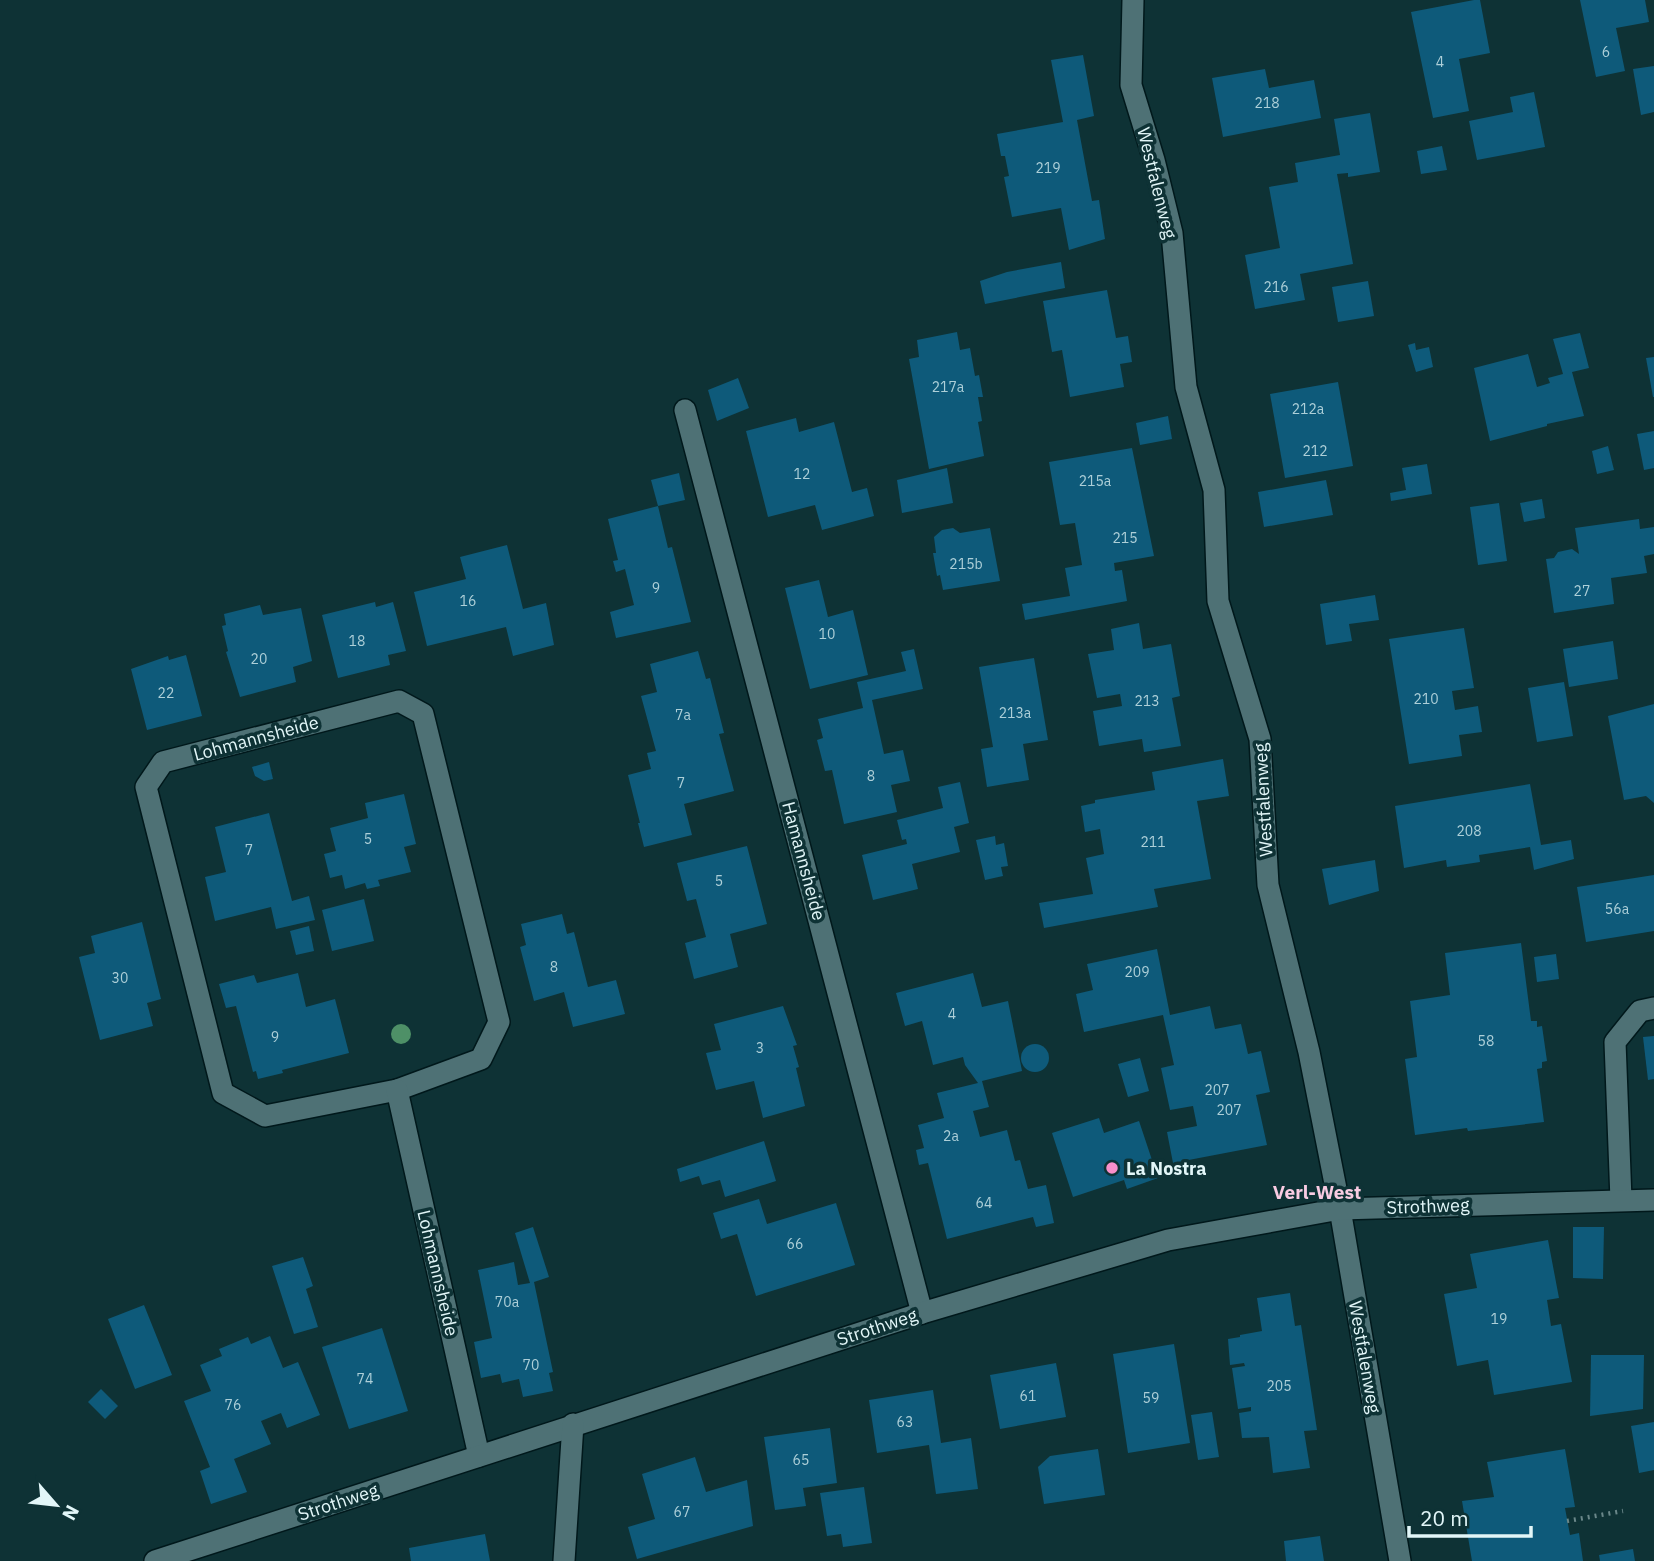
<svg xmlns="http://www.w3.org/2000/svg" width="1654" height="1561" font-family="'IBM Plex Sans',sans-serif">
<style>
.building{fill:#0e5a7a}
.lines{fill:none;stroke-linecap:round;stroke-linejoin:round}
.street-casing{stroke:#00181b;stroke-width:24}
.path{stroke:#6a8789;stroke-width:4.5;stroke-dasharray:2 5;stroke-linecap:butt}
.street{stroke:#4e7175;stroke-width:21}
.tree{fill:#4e9067}
.poi-dot{fill:#f98fca;stroke:#0e3235;stroke-width:2.5}
.labels{text-anchor:middle;dominant-baseline:central;stroke-width:7;stroke-linejoin:round;paint-order:stroke}
.number-label{font-size:14px;fill:#adcfd8}
.street-label{font-size:18px;fill:#e2f6f8;stroke:#0e3235}
.poi-label{font-size:18px;font-weight:bold;fill:#e2f6f8;stroke:#0e3235;text-anchor:start}
.neighbourhood-label{font-size:19px;font-weight:bold;fill:#f9cbe2;stroke:#0e3235}
</style>
<rect width="100%" height="100%" fill="#0e3235"/>
<!-- building -->
<g class="building">
<path d="M1474,0H1480L1490,53L1459,59L1469,111L1433,118L1411,12Z"/>
<path d="M1580,0H1645L1649,22L1616,28L1625,71L1596,77Z"/>
<path d="M1083,55L1094,116L1077,120L1092,201L1099,200L1105,239L1069,250L1061,208L1012,217L1004,177L1009,176L1005,156H1001L997,134L1063,122L1051,60Z"/>
<path d="M1654,66V112L1641,115L1633,69Z"/>
<path d="M1265,69L1269,88L1314,80L1321,118L1223,137L1212,78Z"/>
<path d="M1534,92L1545,147L1477,160L1469,121L1513,112L1510,97Z"/>
<path d="M1370,113L1380,172L1348,177V173L1337,174L1353,264L1300,274L1305,300L1255,309L1245,255L1280,248L1269,187L1298,182L1295,163L1340,155L1334,119Z"/>
<path d="M1442,146L1447,170L1421,174L1417,151Z"/>
<path d="M1061,262L1065,288L985,304L980,281L1007,272Z"/>
<path d="M1368,281L1374,316L1338,322L1332,287Z"/>
<path d="M1107,290L1116,338L1128,336L1132,362L1120,364L1124,387L1070,397L1062,350L1052,352L1043,301Z"/>
<path d="M957,332L960,350L970,348L975,376L979,375L983,397H978L982,421L978,422L984,456L929,469L909,359L919,357L917,340Z"/>
<path d="M1580,333L1589,368L1572,372L1584,416L1547,424V426L1490,441L1474,368L1528,354L1537,387L1550,383L1548,378L1563,374L1553,339Z"/>
<path d="M1415,343L1416,350L1429,347L1433,367L1416,372L1408,345Z"/>
<path d="M1654,357V397H1653L1646,358Z"/>
<path d="M738,378L749,408L717,421L708,390Z"/>
<path d="M1338,382L1353,466L1285,478L1270,394Z"/>
<path d="M1168,416L1172,439L1140,445L1136,423Z"/>
<path d="M796,418L799,432L834,422L852,492L867,488L874,516L822,530L815,505L768,517L746,431Z"/>
<path d="M1654,431V468L1644,470L1637,434Z"/>
<path d="M1608,446L1614,470L1597,474L1592,451Z"/>
<path d="M1132,448L1154,556L1114,563L1115,571L1122,570L1127,601L1025,620L1022,604L1070,596L1065,568L1082,565L1075,523L1060,525L1049,462Z"/>
<path d="M1427,464L1432,494L1391,501L1390,493L1406,490L1402,468Z"/>
<path d="M947,468L953,503L902,513L897,480Z"/>
<path d="M679,473L685,500L658,506L651,480Z"/>
<path d="M1326,480L1333,515L1264,527L1258,492Z"/>
<path d="M1542,499L1545,518L1524,522L1520,503Z"/>
<path d="M1499,503L1507,561L1478,565L1470,507Z"/>
<path d="M658,506L668,548L672,547L691,622L616,638L610,612L634,605L625,569L616,572L613,561L618,560L608,519Z"/>
<path d="M1639,519L1640,529L1654,527V554L1644,556L1647,573L1611,578L1614,604L1554,613L1546,559L1554,558L1558,552L1572,549L1579,554L1575,528Z"/>
<path d="M953,528L960,533L990,528L1000,581L943,590L940,575L937,576L933,553H936L934,537L942,530Z"/>
<path d="M507,545L523,609L546,603L554,645L513,656L506,627L427,646L414,592L466,579L460,557Z"/>
<path d="M819,580L828,617L853,610L868,675L810,689L785,588Z"/>
<path d="M1375,595L1379,620L1349,624L1352,641L1326,645L1320,604Z"/>
<path d="M375,602L376,607L393,602L406,651L388,655L390,665L338,678L322,615Z"/>
<path d="M260,605L263,615L301,608L312,661L293,667L296,682L240,697L226,652L228,651L222,626L226,625L224,614Z"/>
<path d="M1139,623L1143,649L1171,644L1180,696L1172,698L1181,746L1144,752L1142,739L1099,746L1093,711L1122,706L1120,694L1097,698L1088,654L1114,650L1111,629Z"/>
<path d="M1464,628L1474,688L1452,691L1455,710L1478,706L1482,732L1459,735L1462,756L1409,764L1389,639Z"/>
<path d="M1613,641L1618,679L1569,687L1563,649Z"/>
<path d="M914,649L923,689L872,700L884,754L903,750L910,781L891,785L897,812L844,824L832,770L825,771L817,740L823,738L818,719L863,708L857,682L906,671L901,652Z"/>
<path d="M698,651L706,679L710,678L724,733L719,734L734,791L684,804L692,835L644,847L638,823H640L628,775L651,769L647,753L656,751L641,696L657,692L650,664Z"/>
<path d="M186,655L202,716L147,730L131,669L168,656L169,660Z"/>
<path d="M1034,658L1048,740L1023,744L1029,780L987,787L981,749L993,747L979,667Z"/>
<path d="M1564,682L1573,736L1537,742L1528,688Z"/>
<path d="M1654,704V803L1646,796L1624,800L1608,716Z"/>
<path d="M1223,759L1229,796L1197,801L1211,879L1154,889L1158,907L1044,928L1039,903L1093,894L1086,858L1104,854L1100,829L1085,832L1081,806L1095,803V800L1155,790L1152,772Z"/>
<path d="M269,762L273,779L264,781L255,776L252,767Z"/>
<path d="M960,782L969,823L954,827L960,852L912,864L918,889L873,900L862,855L907,844L906,839L902,840L897,820L943,808L938,787Z"/>
<path d="M1530,784L1541,845L1571,840L1574,859L1534,870L1530,847L1479,855L1480,862L1447,867L1446,860L1404,868L1395,806Z"/>
<path d="M404,794L416,844L404,847L411,872L378,880L380,886L367,889L365,883L345,889L342,875L330,878L324,854L336,851L330,828L368,818L365,803Z"/>
<path d="M269,813L292,901L309,896L315,920L276,929L271,907L215,921L205,877L226,872L215,827Z"/>
<path d="M995,836L996,845L1004,843L1008,866L1001,867L1003,876L985,880L976,840Z"/>
<path d="M747,846L767,924L730,934L738,967L694,979L685,943L706,937L696,899L687,901L677,863Z"/>
<path d="M1375,860L1379,891L1329,905L1322,869Z"/>
<path d="M1654,875V931L1586,942L1577,887Z"/>
<path d="M364,899L374,941L332,951L322,910Z"/>
<path d="M562,914L567,934L574,932L588,987L616,980L625,1014L573,1027L564,992L534,1001L520,947L526,945L521,924Z"/>
<path d="M142,922L161,999L147,1003L153,1026L100,1040L79,957L95,953L91,936Z"/>
<path d="M309,926L314,951L296,955L290,931Z"/>
<path d="M1521,943L1531,1021H1537V1027L1542,1026L1547,1061L1542,1062V1068L1537,1069L1544,1122L1468,1131L1467,1128L1415,1135L1405,1059L1417,1057L1410,1001L1450,995L1445,953Z"/>
<path d="M1157,949L1170,1015L1210,1006L1215,1029L1241,1024L1248,1054L1261,1051L1270,1092L1256,1095L1267,1145L1173,1163L1167,1132L1197,1126L1193,1106L1170,1110L1161,1068L1174,1065L1163,1015L1084,1032L1076,994L1093,990L1087,964Z"/>
<path d="M1556,954L1559,979L1537,982L1534,957Z"/>
<path d="M298,973L306,1007L335,999L349,1053L282,1070L283,1073L258,1079L256,1071L253,1072L236,1006L226,1008L219,984L254,975L257,983Z"/>
<path d="M973,973L982,1007L1008,1001L1022,1071L982,1081L989,1107L973,1111L980,1137L1007,1130L1015,1161L1020,1160L1028,1189L1046,1185L1054,1223L1036,1227L1033,1217L947,1239L928,1163L919,1165L916,1150L924,1148L918,1125L944,1118L937,1093L978,1083L965,1065L963,1057L933,1065L922,1021L905,1026L896,993Z"/>
<path d="M783,1006L797,1045L793,1046L799,1067L796,1068L805,1106L763,1118L754,1081L716,1090L706,1053L721,1050L714,1024Z"/>
<path d="M1654,1036V1079L1648,1080L1643,1037Z"/>
<circle cx="1035" cy="1058" r="14"/>
<path d="M1140,1058L1149,1091L1128,1097L1118,1064Z"/>
<path d="M1099,1118L1104,1133L1139,1121L1158,1178L1127,1189L1124,1180L1073,1197L1052,1133Z"/>
<path d="M764,1141L776,1181L725,1197L720,1180L702,1185L699,1176L680,1182L677,1169Z"/>
<path d="M759,1199L767,1224L836,1203L855,1265L756,1296L737,1234L721,1239L713,1213Z"/>
<path d="M533,1227L549,1277L534,1282L553,1372L549,1373L553,1391L523,1397L519,1379L502,1383L500,1374L481,1378L474,1342L492,1338L478,1270L514,1262L518,1285L530,1283L515,1233Z"/>
<path d="M1573,1227H1604L1603,1279L1573,1278Z"/>
<path d="M1548,1240L1559,1298L1547,1300L1551,1326L1561,1324L1572,1382L1494,1395L1488,1360L1457,1366L1444,1294L1477,1288L1470,1254Z"/>
<path d="M303,1257L313,1286L306,1289L318,1327L294,1334L272,1266Z"/>
<path d="M1290,1293L1295,1326L1301,1325L1317,1430L1304,1431L1310,1468L1273,1473L1269,1437L1242,1438L1239,1413L1251,1411V1407L1238,1409L1232,1368L1245,1366L1244,1363L1230,1365L1228,1339L1240,1337V1335L1262,1331L1257,1298Z"/>
<path d="M144,1305L172,1375L135,1389L108,1319Z"/>
<path d="M382,1328L408,1411L349,1429L322,1347Z"/>
<path d="M270,1336L283,1368L298,1362L320,1415L287,1428L281,1413L261,1421L271,1444L234,1459L247,1492L211,1504L200,1471L210,1467L184,1401L211,1391L200,1365L222,1356L219,1349L248,1337L251,1344Z"/>
<path d="M1174,1344L1190,1443L1128,1453L1113,1354Z"/>
<path d="M1591,1355H1644L1643,1409L1590,1416Z"/>
<path d="M1056,1363L1066,1417L1000,1429L990,1375Z"/>
<path d="M101,1389L118,1406L105,1419L88,1402Z"/>
<path d="M933,1390L941,1443L971,1438L978,1489L936,1494L929,1445L877,1453L869,1400Z"/>
<path d="M1212,1412L1219,1457L1198,1460L1191,1415Z"/>
<path d="M1654,1422V1470L1639,1473L1631,1426Z"/>
<path d="M830,1428L837,1483L803,1488L806,1506L775,1510L764,1437Z"/>
<path d="M1098,1449L1105,1495L1044,1504L1038,1467L1050,1456Z"/>
<path d="M1565,1449L1575,1507L1565,1508L1570,1535L1579,1533L1583,1561H1472L1462,1501L1494,1497L1487,1462Z"/>
<path d="M695,1457L706,1492L747,1480L753,1526L637,1559L628,1527L655,1519L642,1474Z"/>
<path d="M864,1487L872,1543L843,1547L841,1534L827,1536L820,1493Z"/>
<path d="M485,1534L490,1561H411L409,1548Z"/>
<path d="M1320,1536L1324,1561H1286L1284,1541Z"/>
<path d="M1633,1549L1635,1561H1600L1599,1555Z"/>
</g>
<g class="lines">
<!-- street casing -->
<g class="street-casing">
<g id="street">
<path d="M1133,0L1131,85L1154,160L1172,233L1186,387L1214,490L1218,601L1260,739L1268,885L1309,1052L1340,1209L1400,1561"/>
<path d="M685,410L922,1313"/>
<path d="M399,701L423,714L499,1022L481,1059L397,1090L265,1116L223,1093L146,787L163,762Z"/>
<path d="M397,1090L479,1456"/>
<path d="M1621,1200L1615,1042L1640,1011L1654,1008"/>
<path d="M155,1561L922,1313L1168,1240L1340,1209L1654,1200"/>
<path d="M564,1561L573,1424"/>
</g>
</g>
<!-- path -->
<path class="path" d="M1567,1521L1623,1511"/>
<!-- street -->
<use href="#street" class="street"/>
</g>
<!-- trees -->
<circle class="tree" cx="401" cy="1034" r="10"/>
<!-- markers -->
<circle class="poi-dot" cx="1112" cy="1168" r="7"/>
<g class="labels">
<!-- number labels -->
<g class="number-label">
<text x="1606" y="52">6</text>
<text x="1440" y="62">4</text>
<text x="1267" y="103">218</text>
<text x="1048" y="168">219</text>
<text x="1276" y="287">216</text>
<text x="948" y="387">217a</text>
<text x="1308" y="409">212a</text>
<text x="1315" y="451">212</text>
<text x="802" y="474">12</text>
<text x="1095" y="481">215a</text>
<text x="1125" y="538">215</text>
<text x="966" y="564">215b</text>
<text x="656" y="588">9</text>
<text x="1582" y="591">27</text>
<text x="468" y="601">16</text>
<text x="827" y="634">10</text>
<text x="357" y="641">18</text>
<text x="259" y="659">20</text>
<text x="166" y="693">22</text>
<text x="1426" y="699">210</text>
<text x="1147" y="701">213</text>
<text x="1015" y="713">213a</text>
<text x="683" y="715">7a</text>
<text x="871" y="776">8</text>
<text x="681" y="783">7</text>
<text x="1469" y="831">208</text>
<text x="368" y="839">5</text>
<text x="1153" y="842">211</text>
<text x="249" y="850">7</text>
<text x="719" y="881">5</text>
<text x="1617" y="909">56a</text>
<text x="554" y="967">8</text>
<text x="1137" y="972">209</text>
<text x="120" y="978">30</text>
<text x="952" y="1014">4</text>
<text x="275" y="1037">9</text>
<text x="1486" y="1041">58</text>
<text x="760" y="1048">3</text>
<text x="1217" y="1090">207</text>
<text x="1229" y="1110">207</text>
<text x="951" y="1136">2a</text>
<text x="984" y="1203">64</text>
<text x="795" y="1244">66</text>
<text x="507" y="1302">70a</text>
<text x="1499" y="1319">19</text>
<text x="531" y="1365">70</text>
<text x="365" y="1379">74</text>
<text x="1279" y="1386">205</text>
<text x="1028" y="1396">61</text>
<text x="1151" y="1398">59</text>
<text x="233" y="1405">76</text>
<text x="905" y="1422">63</text>
<text x="801" y="1460">65</text>
<text x="682" y="1512">67</text>
</g>
<!-- street labels -->
<g class="street-label">
<text transform="translate(1157 183) rotate(76)">Westfalenweg</text>
<text transform="translate(256 738) rotate(-15)">Lohmannsheide</text>
<text transform="translate(1263 800) rotate(-93)">Westfalenweg</text>
<text transform="translate(804 861) rotate(75)">Hamannsheide</text>
<text transform="translate(1428 1206) rotate(-2)">Strothweg</text>
<text transform="translate(438 1273) rotate(77)">Lohmannsheide</text>
<text transform="translate(877 1327) rotate(-18)">Strothweg</text>
<text transform="translate(1365 1357) rotate(80)">Westfalenweg</text>
<text transform="translate(338 1502) rotate(-18)">Strothweg</text>
</g>
<!-- poi labels -->
<g class="poi-label">
<text x="1126" y="1168">La Nostra</text>
</g>
<!-- neighbourhood labels -->
<g class="neighbourhood-label">
<text x="1317" y="1192">Verl-West</text>
</g>
</g>
<!-- north arrow -->
<g transform="translate(56 1505) rotate(118)" stroke="#0e3235" stroke-width="5" paint-order="stroke">
<path d="M0-5L12 26L0 18L-12 26Z" fill="#e2f6f8"/>
<text y="-10" font-size="19" font-weight="bold" text-anchor="middle" fill="#e2f6f8">N</text>
</g>
<!-- scale -->
<path d="M1409 1526v10h122v-10" fill="none" stroke="#e2f6f8" stroke-width="3.5"/>
<text x="1420" y="1526" font-size="21" fill="#e2f6f8" stroke="#0e3235" stroke-width="5" paint-order="stroke">20 m</text>
</svg>
